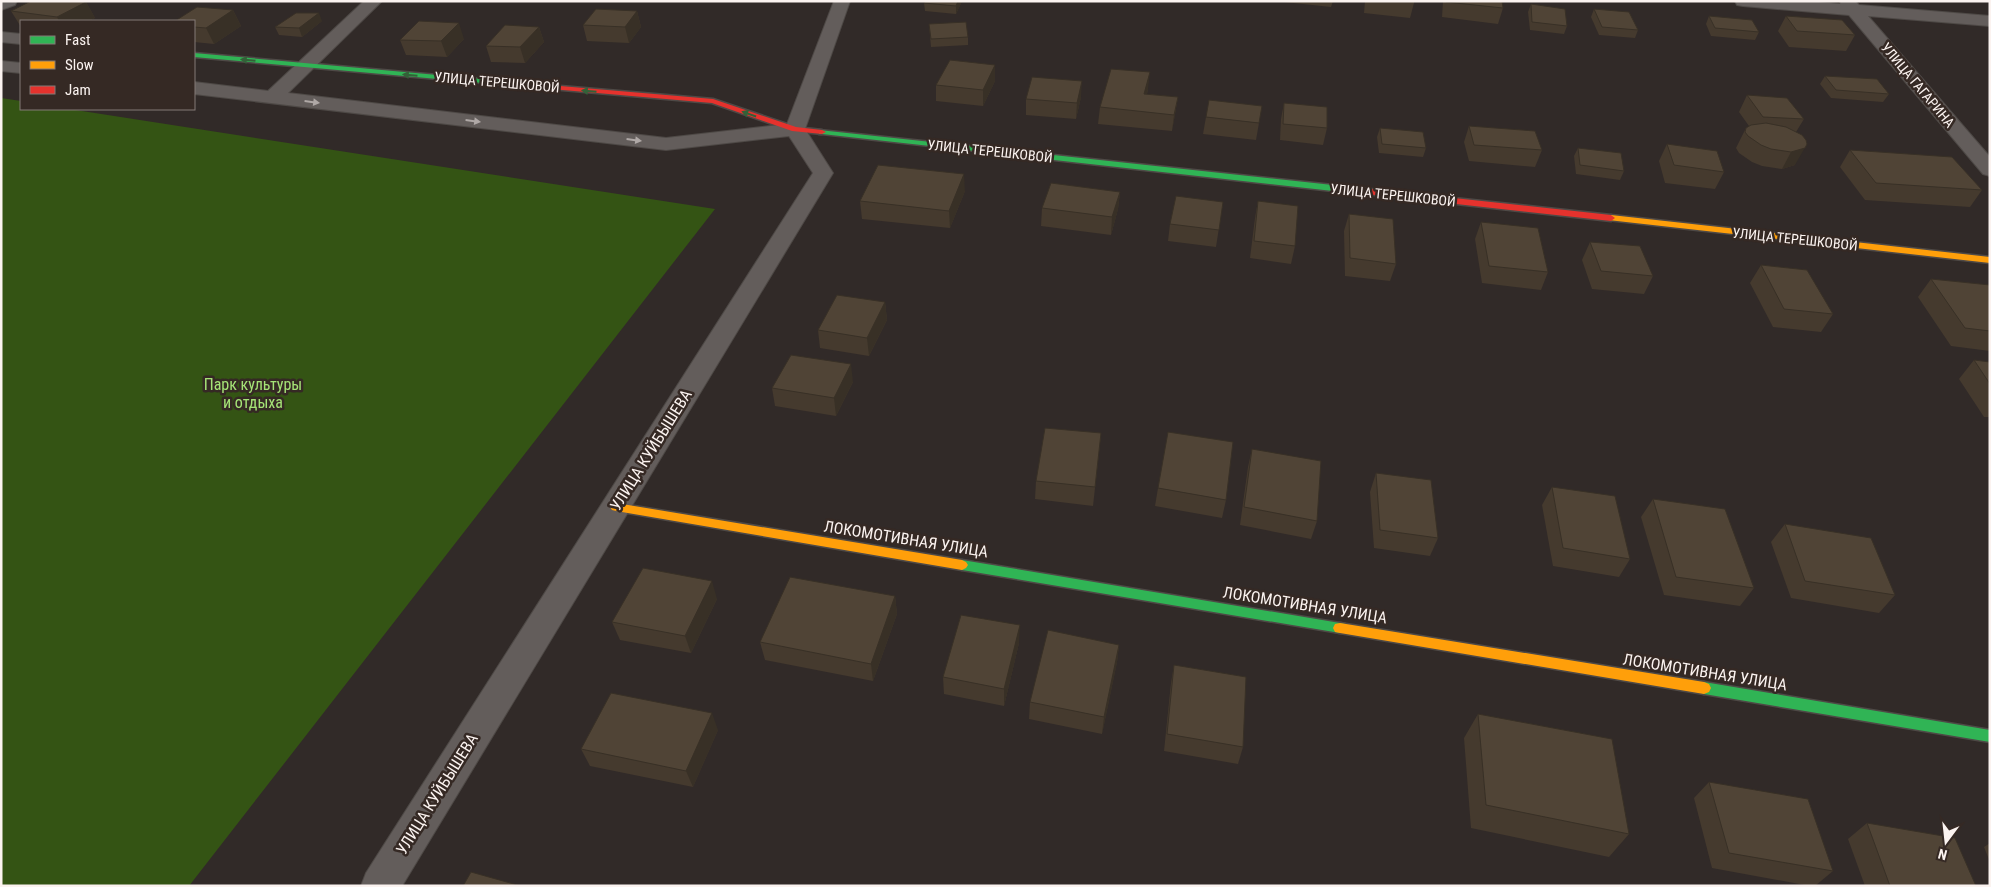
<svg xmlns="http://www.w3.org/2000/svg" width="1991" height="887" font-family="'Roboto Condensed',sans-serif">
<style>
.green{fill:#345414}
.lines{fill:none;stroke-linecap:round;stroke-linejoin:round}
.street-casing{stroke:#4e4946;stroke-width:2}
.fast-casing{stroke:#4e4946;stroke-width:3}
.slow-casing{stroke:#4e4946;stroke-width:3}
.jam-casing{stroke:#4e4946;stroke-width:3}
.street{fill:#635d5b;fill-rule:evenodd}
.fast{fill:#30b455;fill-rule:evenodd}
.slow{fill:#ff9f0a;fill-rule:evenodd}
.jam{fill:#e5322d;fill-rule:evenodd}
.wall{fill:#453a2e}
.shaded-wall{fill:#383026}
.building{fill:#504436;stroke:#383026}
.oneway{fill:#336138}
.oneway2{fill:#afa8a6}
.labels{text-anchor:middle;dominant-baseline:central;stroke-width:5;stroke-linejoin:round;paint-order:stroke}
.far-street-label{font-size:14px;fill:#fbf3f0;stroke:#352924}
.park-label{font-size:16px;fill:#a5e376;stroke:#352924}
.street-label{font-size:16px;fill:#fbf3f0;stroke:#352924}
</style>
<rect width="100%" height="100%" fill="#312a28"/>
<!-- green -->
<path class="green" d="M1,98L21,101V109H69L715,209L189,886H1Z"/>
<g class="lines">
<!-- street casing -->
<g class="street-casing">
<g id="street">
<path d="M1,1H17L15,5L1,10Z"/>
<path d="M364,1H382L288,93L666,138L787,124L834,1H850L805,129L833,173L402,886H361L366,873L813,173L789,136L666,150L194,94V82L268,91Z"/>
<path d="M1735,1H1808L1840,4L1841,1H1855L1859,5L1990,16V26L1868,16L1990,157V176L1983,174L1849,15L1743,6L1737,5Z"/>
<path d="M1,32L21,34V44L1,42Z"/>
<path d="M1,61L21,63V73L1,71Z"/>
</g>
</g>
<!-- fast casing -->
<g class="fast-casing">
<g id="fast">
<path d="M194,53L528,83L532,85L528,87L194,57Z"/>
<path d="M819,130L1342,186L1346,189L1342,192L822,134H819Z"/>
<path d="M962,560L1340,623L1345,624L1347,628L1345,632L1340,633L962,570L958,568L956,565L958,562Z"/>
<path d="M1704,682L1990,730V742L1704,694L1699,692L1697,688L1699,684Z"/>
</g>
</g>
<!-- slow casing -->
<g class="slow-casing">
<g id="slow">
<path d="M1611,215L1990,257V263L1608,220L1607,218Z"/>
<path d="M616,503L962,560L966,562L968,565L966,568L962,570L616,511L612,510L610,507L612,504Z"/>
<path d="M1340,623L1704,682L1709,684L1711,688L1709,692L1704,694L1340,633L1335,632L1333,628L1335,624Z"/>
</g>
</g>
<!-- jam casing -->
<g class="jam-casing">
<g id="jam">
<path d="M525,83L713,99L796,127L822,130L826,132L822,134L792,131L712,103L528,87H525Z"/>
<path d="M1342,186L1611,215L1615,218L1611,221L1339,191L1338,189Z"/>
</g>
</g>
<!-- street -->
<use href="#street" class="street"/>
<!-- fast -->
<use href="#fast" class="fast"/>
<!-- slow -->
<use href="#slow" class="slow"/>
<!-- jam -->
<use href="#jam" class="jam"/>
</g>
<!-- wall -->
<g class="wall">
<path d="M925,1H962L956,14L925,11L924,3Z"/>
<path d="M1284,1H1333L1331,7L1284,2Z"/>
<path d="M1365,1H1414V3L1410,18L1364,13Z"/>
<path d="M1443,1H1502L1503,8L1498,24L1442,17Z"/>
<path d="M86,2L95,18L88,21H21V27L11,11Z"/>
<path d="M1531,4L1567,26L1564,34L1530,30L1528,12Z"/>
<path d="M1594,9L1638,30L1635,38L1599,35L1591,17Z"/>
<path d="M233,10L241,26L214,44L194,42V21Z"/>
<path d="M637,11L641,27L629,43L587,41L583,25Z"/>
<path d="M1709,16L1759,32L1755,40L1711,36L1706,24Z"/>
<path d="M1786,16L1855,35L1846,51L1789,47L1778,31Z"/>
<path d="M322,21L302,37L279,35L275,27Z"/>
<path d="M929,24L968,37V45L931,47Z"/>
<path d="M539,27L544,42L525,63L491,62L486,46Z"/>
<path d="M464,39L447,57L406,55L400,40Z"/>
<path d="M1825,76L1889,94L1883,102L1831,98L1820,84Z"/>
<path d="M995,81L983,106L936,101V85Z"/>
<path d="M1148,89L1147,94L1178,97L1172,131L1098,124L1100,107Z"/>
<path d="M1747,95L1804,119L1796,132L1795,165L1782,169L1762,166L1752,162L1739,153L1736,148L1746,128L1749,126L1739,112Z"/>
<path d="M1081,97L1076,119L1026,115V99Z"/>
<path d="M1284,103L1327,128L1323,145L1280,140L1281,119Z"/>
<path d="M1206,117L1259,123L1256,140L1203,134Z"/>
<path d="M1469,126L1542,150L1535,167L1469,161L1464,142Z"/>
<path d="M1380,128L1426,148L1423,157L1379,153L1377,137Z"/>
<path d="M1667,144L1724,172L1715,189L1665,183L1659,161Z"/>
<path d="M1578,148L1624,171L1620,180L1576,174L1574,156Z"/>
<path d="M1850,150L1982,190L1970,207L1865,200L1840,167Z"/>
<path d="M965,191L950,228L862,219L860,201Z"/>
<path d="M1120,192L1118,209L1111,235L1041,226L1042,208Z"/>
<path d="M1258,201L1295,246L1291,264L1250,258L1255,218Z"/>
<path d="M1223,202L1216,247L1168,241L1170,224Z"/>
<path d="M1349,214L1396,264L1390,281L1345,276L1344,231Z"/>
<path d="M1481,222L1548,272L1541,290L1482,283L1475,239Z"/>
<path d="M1590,242L1653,276L1644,294L1592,289L1582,260Z"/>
<path d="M1761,265L1833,314L1821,332L1773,327L1750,283Z"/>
<path d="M1931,279L1990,285V351L1951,346L1918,297Z"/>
<path d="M885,302L887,320L869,356L820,348L818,330Z"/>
<path d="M1974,360L1990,362V417H1984L1959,379Z"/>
<path d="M853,382L836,416L775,406L772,388Z"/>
<path d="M1101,434L1093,506L1035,499L1036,481Z"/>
<path d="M1252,449L1317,521L1311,539L1240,525L1248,467Z"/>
<path d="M1376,473L1438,538L1430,556L1374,548L1370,492Z"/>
<path d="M1552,487L1630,559L1619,577L1553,566L1542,505Z"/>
<path d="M1158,488L1226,500L1222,518L1155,506Z"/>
<path d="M1653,499L1754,588L1740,606L1664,595L1641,517Z"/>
<path d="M1785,524L1895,595L1879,613L1791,598L1771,542Z"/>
<path d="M895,596L897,614L873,681L765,660L760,642Z"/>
<path d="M717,599L691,653L620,640L612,622Z"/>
<path d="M1019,643L1004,706L944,694L943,677Z"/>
<path d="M1119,645L1117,662L1102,734L1029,719L1030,702Z"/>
<path d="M1174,665L1243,747L1238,764L1164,751L1171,683Z"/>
<path d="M1478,714L1629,834L1609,857L1471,828L1464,738Z"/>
<path d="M718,730L693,787L590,766L581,749Z"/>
<path d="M1709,782L1833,871L1815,886H1810L1712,868L1694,798Z"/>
<path d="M1867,823L1976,886H1865L1848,839Z"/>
<path d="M1990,843V862L1984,847Z"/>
</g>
<!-- shaded-wall -->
<g class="shaded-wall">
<path d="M958,1H962L956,14V6Z"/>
<path d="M86,2L95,18L88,21H59L57,17Z"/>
<path d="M233,10L241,26L214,44L206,28Z"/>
<path d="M637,11L641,27L629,43L625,27Z"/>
<path d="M319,13L322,21L302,37L299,28Z"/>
<path d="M459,23L464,39L447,57L441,41Z"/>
<path d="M539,27L544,42L525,63L520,47Z"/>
<path d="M995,65V81L983,106V90Z"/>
<path d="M1150,72L1148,89L1143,110L1144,94Z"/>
<path d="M1082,81L1081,97L1076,119L1077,103Z"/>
<path d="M1178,97L1172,131L1174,115Z"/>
<path d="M1807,144L1795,165L1782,169L1791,152Z"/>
<path d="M964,174L965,191L950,228L949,211Z"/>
<path d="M1120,192L1118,209L1111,235L1112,217Z"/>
<path d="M885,302L887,320L869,356L867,338Z"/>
<path d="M851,364L853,382L836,416L834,398Z"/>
<path d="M712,581L717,599L691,653L685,636Z"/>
<path d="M895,596L897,614L873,681L871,664Z"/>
<path d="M1020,625L1019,643L1004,706V689Z"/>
<path d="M1119,645L1117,662L1102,734L1104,717Z"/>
<path d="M712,713L718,730L693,787L686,771Z"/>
</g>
<!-- building -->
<g class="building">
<path d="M31,1H78L86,2L57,17L11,11Z"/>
<path d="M925,1H958L956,6L924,3Z"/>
<path d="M1446,1H1502L1503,8L1446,2Z"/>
<path d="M1531,4L1565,9L1567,26L1532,22Z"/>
<path d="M197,7L233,10L206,28L194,27V21H175Z"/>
<path d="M596,9L637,11L625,27L583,25Z"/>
<path d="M1594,9L1629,12L1638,30L1602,27Z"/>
<path d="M296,13H319L299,28L275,27Z"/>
<path d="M1709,16L1752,20L1759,32L1715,28Z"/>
<path d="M1786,16L1842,20L1855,35L1797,31Z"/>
<path d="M419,21L459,23L441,41L400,40Z"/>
<path d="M966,22L968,37L931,39L929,24Z"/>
<path d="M505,25L539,27L520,47L486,46Z"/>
<path d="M950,60L995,65L983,90L936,85Z"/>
<path d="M1111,69L1150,72L1144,94L1178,97L1174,115L1100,107Z"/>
<path d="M1825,76L1877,79L1889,94L1836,90Z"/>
<path d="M1032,77L1082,81L1077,103L1026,99Z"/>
<path d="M1747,95L1787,98L1804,119L1763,117Z"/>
<path d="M1209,100L1262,106L1259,123L1206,117Z"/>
<path d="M1284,103L1327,107V128L1283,124Z"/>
<path d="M1766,123L1786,127L1802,135L1806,140L1807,144L1805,148L1791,152L1771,149L1761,145L1748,136L1745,132L1746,128L1751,125Z"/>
<path d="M1469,126L1535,131L1542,150L1474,145Z"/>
<path d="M1380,128L1423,132L1426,148L1382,144Z"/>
<path d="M1667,144L1717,151L1724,172L1674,165Z"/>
<path d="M1578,148L1621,153L1624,171L1580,165Z"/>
<path d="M1850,150L1952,157L1982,190L1876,183Z"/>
<path d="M878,165L964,174L949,211L860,201Z"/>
<path d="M1051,183L1120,192L1112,217L1042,208Z"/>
<path d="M1176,196L1223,202L1219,230L1170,224Z"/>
<path d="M1258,201L1298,206L1295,246L1254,241Z"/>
<path d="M1349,214L1393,219L1396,264L1350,258Z"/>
<path d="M1481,222L1538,228L1548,272L1489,266Z"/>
<path d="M1590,242L1640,246L1653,276L1601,271Z"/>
<path d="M1761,265L1807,270L1833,314L1784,309Z"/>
<path d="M1931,279L1990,285V331L1965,328Z"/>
<path d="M837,295L885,302L867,338L818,330Z"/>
<path d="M791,355L851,364L834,398L772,388Z"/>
<path d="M1974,360L1990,362V384Z"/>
<path d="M1045,428L1101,433L1095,487L1036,481Z"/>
<path d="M1168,432L1233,442L1226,500L1158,488Z"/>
<path d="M1252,449L1321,461L1317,521L1244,507Z"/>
<path d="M1376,473L1431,480L1438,538L1380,530Z"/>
<path d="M1552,487L1615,496L1630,559L1563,548Z"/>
<path d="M1653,499L1725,509L1754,588L1676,577Z"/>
<path d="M1785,524L1871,538L1895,595L1805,581Z"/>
<path d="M643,568L712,581L685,636L612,622Z"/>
<path d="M790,577L895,596L871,664L760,642Z"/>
<path d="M961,615L1020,625L1004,689L943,677Z"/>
<path d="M1048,630L1119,645L1104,717L1030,702Z"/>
<path d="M1174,665L1246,677L1243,747L1167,734Z"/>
<path d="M611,693L712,713L686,771L581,749Z"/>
<path d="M1478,714L1612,739L1629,834L1486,805Z"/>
<path d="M1709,782L1808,799L1833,871L1729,853Z"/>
<path d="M1867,823L1955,838L1976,886H1890Z"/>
<path d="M471,872L521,886H463Z"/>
</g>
<!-- one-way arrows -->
<defs><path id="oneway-solid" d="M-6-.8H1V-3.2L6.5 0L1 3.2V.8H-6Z" transform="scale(1.25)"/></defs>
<g class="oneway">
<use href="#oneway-solid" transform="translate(248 60) rotate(-175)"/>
<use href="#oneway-solid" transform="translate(410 75) rotate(-175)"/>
<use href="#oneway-solid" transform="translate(589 91) rotate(-175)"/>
<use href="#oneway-solid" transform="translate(749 114) rotate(-161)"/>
</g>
<g class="oneway2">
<use href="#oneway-solid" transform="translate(312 102) rotate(7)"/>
<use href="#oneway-solid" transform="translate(473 121) rotate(7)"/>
<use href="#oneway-solid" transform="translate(634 140) rotate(7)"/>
</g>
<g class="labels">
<!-- far-street labels -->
<g class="far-street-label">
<text transform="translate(497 82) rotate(5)">УЛИЦА ТЕРЕШКОВОЙ</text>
<text transform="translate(1918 85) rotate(50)">УЛИЦА ГАГАРИНА</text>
<text transform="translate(990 151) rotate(6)">УЛИЦА ТЕРЕШКОВОЙ</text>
<text transform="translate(1393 195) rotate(6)">УЛИЦА ТЕРЕШКОВОЙ</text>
<text transform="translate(1795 239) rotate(6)">УЛИЦА ТЕРЕШКОВОЙ</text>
</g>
<!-- park labels -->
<g class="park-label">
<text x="253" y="384">Парк культуры<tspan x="253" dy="18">и отдыха</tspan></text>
</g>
<!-- street labels -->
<g class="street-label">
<text transform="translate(651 450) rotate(-58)">УЛИЦА КУЙБЫШЕВА</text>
<text transform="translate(906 539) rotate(9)">ЛОКОМОТИВНАЯ УЛИЦА</text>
<text transform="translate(1305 605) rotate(9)">ЛОКОМОТИВНАЯ УЛИЦА</text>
<text transform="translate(1705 672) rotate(9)">ЛОКОМОТИВНАЯ УЛИЦА</text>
<text transform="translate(437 794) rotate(-58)">УЛИЦА КУЙБЫШЕВА</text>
</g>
</g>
<!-- border -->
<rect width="1991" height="887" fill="none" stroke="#fbf3f0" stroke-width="5"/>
<!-- legend -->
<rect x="20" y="20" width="175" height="90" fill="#352924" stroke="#847a76"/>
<rect x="30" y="36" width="25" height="8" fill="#30b455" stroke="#847a76"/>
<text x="65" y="45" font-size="15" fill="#fbf3f0">Fast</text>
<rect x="30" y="61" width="25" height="8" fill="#ff9f0a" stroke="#847a76"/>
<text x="65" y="70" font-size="15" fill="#fbf3f0">Slow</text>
<rect x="30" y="86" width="25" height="8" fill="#e5322d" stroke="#847a76"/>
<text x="65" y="95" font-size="15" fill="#fbf3f0">Jam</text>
<!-- north arrow -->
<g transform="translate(1946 842) rotate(195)" stroke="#352924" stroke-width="4" paint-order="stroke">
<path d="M0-4L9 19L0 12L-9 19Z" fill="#fbf3f0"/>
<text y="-8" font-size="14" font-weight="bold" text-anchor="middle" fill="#fbf3f0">N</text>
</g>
</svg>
